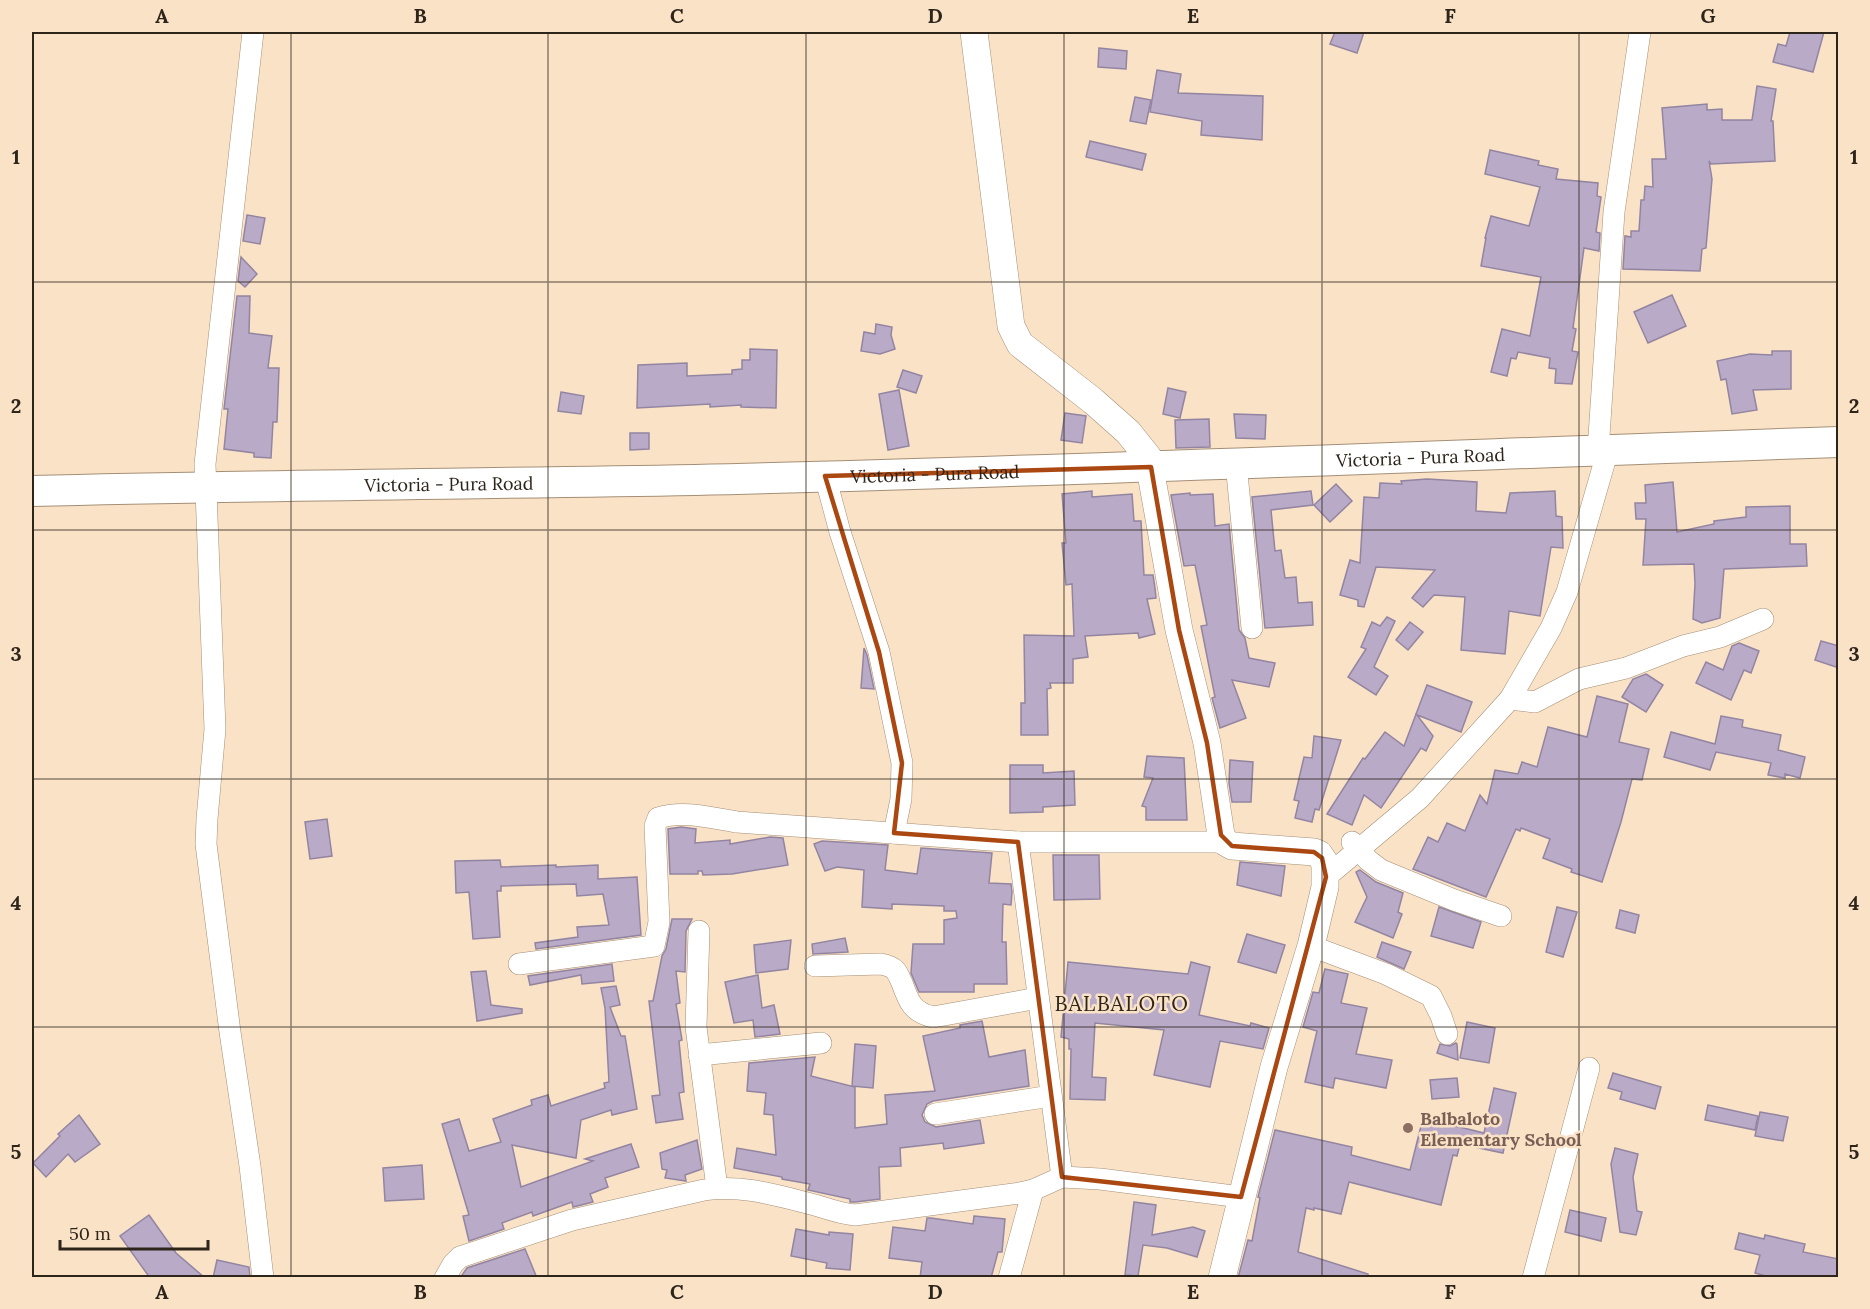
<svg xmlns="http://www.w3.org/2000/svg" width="1870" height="1309" font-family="Lora,serif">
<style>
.building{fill:#b9abc8;stroke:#9385a1;stroke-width:1.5}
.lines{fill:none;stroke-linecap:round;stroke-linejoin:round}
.minor-casing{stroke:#a48f76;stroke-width:22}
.tertiary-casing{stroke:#a48f76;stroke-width:28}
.secondary-casing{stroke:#a48f76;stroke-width:32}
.minor{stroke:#fff;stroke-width:21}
.tertiary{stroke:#fff;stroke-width:27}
.secondary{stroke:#fff;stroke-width:30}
.marked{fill:none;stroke:#ab4812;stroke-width:4.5;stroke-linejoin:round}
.grid{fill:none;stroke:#2d241a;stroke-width:1.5;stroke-opacity:0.55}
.education-dot{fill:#8d6e63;stroke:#fae2c7;stroke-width:2}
.labels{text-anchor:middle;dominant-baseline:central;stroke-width:5;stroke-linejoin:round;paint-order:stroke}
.street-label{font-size:18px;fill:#2d241a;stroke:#fae2c7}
.education-label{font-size:18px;font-weight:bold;fill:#785e54;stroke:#fae2c7;text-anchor:start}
.quarter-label{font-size:21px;letter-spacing:1.5px;fill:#2d241a;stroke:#fae2c7}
.neatline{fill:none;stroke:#2d241a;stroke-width:2}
.grid-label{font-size:20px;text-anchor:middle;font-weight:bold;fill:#2d241a}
</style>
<rect width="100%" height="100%" fill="#fae2c7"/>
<!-- building -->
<g class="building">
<path d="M1335,32H1364L1357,53L1330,44Z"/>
<path d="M1790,32H1824L1813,72L1773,62L1778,44L1786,46Z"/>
<path d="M1099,48L1127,51L1126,69L1098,67Z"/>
<path d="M1157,70L1181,74L1178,93L1263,96L1262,140L1201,135L1202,121L1150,112Z"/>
<path d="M1757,86L1776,89L1771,121H1773L1775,161L1711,164L1709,161L1712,179L1706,248L1702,249L1700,271L1623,269L1625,236L1631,237V231H1639L1641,200H1644L1645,186L1653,187L1652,159H1666L1662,108L1707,104V110L1722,109V120H1752Z"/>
<path d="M1135,97L1151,100L1146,124L1130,121Z"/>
<path d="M1090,141L1146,154L1142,170L1086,157Z"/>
<path d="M1490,150L1539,161L1538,165L1558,169L1556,179L1598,183L1597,196L1601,197L1596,232L1600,233L1599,251L1584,248L1573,328L1576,329L1572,351L1578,352L1572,384L1555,383L1556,369L1549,368L1550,358L1518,352L1516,359L1511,358L1507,376L1491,372L1502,329L1530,336L1541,277L1481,266L1486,238H1485L1491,216L1529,226L1540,187L1485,174Z"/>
<path d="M247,215L265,218L260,244L243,241Z"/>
<path d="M241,257L257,274L245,287L238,281Z"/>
<path d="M1672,295L1686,326L1648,343L1634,312Z"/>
<path d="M237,296H250L249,333L272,336L268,368H279L277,422H273L271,458L254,457V453L224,449L228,409H224Z"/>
<path d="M876,324L892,327L891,335L895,349L880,354L861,351L864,332L875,334Z"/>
<path d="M750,349L777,350L776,408L741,407V405L710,407V404L637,408L638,365L687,363V376L732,374V370L742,369V360H750Z"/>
<path d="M1772,351H1791V389L1753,390L1757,410L1732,414L1726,379L1721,380L1717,361L1750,354L1772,355Z"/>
<path d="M903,370L922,376L916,393L897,387Z"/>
<path d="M1168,388L1186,392L1180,418L1163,414Z"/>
<path d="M899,390L909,446L888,450L879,394Z"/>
<path d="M561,392L584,396L581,414L558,411Z"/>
<path d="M1065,413L1086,416L1082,443L1061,440Z"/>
<path d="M1234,414L1266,415L1265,439L1236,438Z"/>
<path d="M1209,419L1210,447L1176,448L1175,420Z"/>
<path d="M630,433H649V449L630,450Z"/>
<path d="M1427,479L1477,482L1476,511L1506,513L1510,493L1555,491L1556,516L1562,517L1563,548L1551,547L1540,616L1509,611L1505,654L1461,650L1465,597L1434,595L1423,607L1412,598L1435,570L1376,567L1364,607L1358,606V600L1340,595L1350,560L1360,563L1364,497L1379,498L1380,483L1402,484L1401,481Z"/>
<path d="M1673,482L1677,532L1714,524V521L1746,517V507L1790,506V544H1806L1807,566L1724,569L1720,618L1702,623L1693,619L1695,584L1694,564L1643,565L1646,519H1636L1635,503H1646L1645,485Z"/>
<path d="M1336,484L1352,501L1330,522L1314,505Z"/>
<path d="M1092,491V497L1132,494L1134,521H1141L1144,575H1153L1155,588L1156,598L1147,599L1155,634L1139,638L1138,633L1085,636L1088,657L1073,659V683H1050L1051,688L1047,689L1048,735H1021V703H1025L1024,635L1074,636L1072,584L1066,585L1062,543H1066L1062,494Z"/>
<path d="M1311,491L1313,505L1271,510L1275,551L1281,550L1285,578L1296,577L1298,603L1312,602L1313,625L1265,628L1252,497Z"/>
<path d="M1190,493V495L1213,494L1215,526L1229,524L1239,630L1245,638L1249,658L1275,663L1269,687L1232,680L1246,718L1220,728L1212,698L1215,697L1201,626L1207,625L1195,565L1184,566L1171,495Z"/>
<path d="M1387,617L1395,621L1374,667L1388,676L1376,695L1348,677L1366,649L1361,647L1372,622L1380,626Z"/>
<path d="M1410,622L1423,632L1408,650L1396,640Z"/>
<path d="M1821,641L1839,646V668L1815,660Z"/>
<path d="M1739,643L1759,651L1751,673L1744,670L1731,700L1696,683L1706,662L1723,670L1732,646Z"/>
<path d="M864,648L867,655L874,689L861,688Z"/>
<path d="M1646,674L1663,685L1646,712L1622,697L1633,679Z"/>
<path d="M1427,685L1472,702L1461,732L1417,715L1433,736L1426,751L1421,748L1381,808L1364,795L1352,825L1327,814L1363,758L1365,759L1385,732L1404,746Z"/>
<path d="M1597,696L1628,704L1619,742L1649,749L1642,780L1632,779L1621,822L1602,882L1571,872L1572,869L1543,858L1550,839L1521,828L1520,831L1516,829L1486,897L1413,869L1428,837L1438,842L1447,823L1465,831L1480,795L1487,804L1495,770L1518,774L1522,762L1537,767L1548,727L1587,737Z"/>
<path d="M1721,716L1743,720L1742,727L1781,735L1778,750L1805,757L1800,778L1785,774V778L1768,775L1771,763L1716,752L1710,770L1664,757L1671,732L1715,744Z"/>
<path d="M1314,736L1341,740L1319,810L1315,809L1312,822L1295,818L1299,801L1294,800L1304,757L1312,758Z"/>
<path d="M1147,756L1184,758L1187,820H1146V807L1142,806L1153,778L1144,777Z"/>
<path d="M1230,760L1253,762L1251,802H1232L1229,783Z"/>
<path d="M1010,765H1043V773L1074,771L1075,805L1043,807V812L1010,813Z"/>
<path d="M327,819L332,856L310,859L305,822Z"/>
<path d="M681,827L696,829L695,843L730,840V844L770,837L783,838L788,865L732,874L703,875L702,871H698V874H670L668,829Z"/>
<path d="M822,841L888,845L885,870L917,874L921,848L992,853L989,883L1011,884L1012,892L1011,905L1003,904L1002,942H1006L1007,984H974V992H919L911,973L913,944H944V920L957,918L956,911H944V906L892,904V909L862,907L864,870L837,867L825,871L814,844Z"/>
<path d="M1053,855H1099L1100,899L1054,900Z"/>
<path d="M500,860L501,867L556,865V867L598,865V879L637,877L641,935L536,949L535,943L578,937L577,927L609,925L603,894L577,896L576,884L501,886V891H497L500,937L473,939L469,892L456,893L455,861Z"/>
<path d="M1240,862L1285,866L1281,896L1237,885Z"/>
<path d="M1360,870L1376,882L1403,893L1398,912L1402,914L1393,938L1355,922L1367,897L1356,872Z"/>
<path d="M1439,907L1481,922L1473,948L1431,936Z"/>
<path d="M1557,907L1577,912L1563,957L1546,952Z"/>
<path d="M1620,910L1639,915L1635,933L1616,928Z"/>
<path d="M672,919H692L686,931L685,972L676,971L680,1003L676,1004L682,1040L679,1041L684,1092L679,1093L683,1119L656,1123L652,1096L660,1095L649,1001H653L662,956L666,949Z"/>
<path d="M1247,934L1285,945L1276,973L1238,962Z"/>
<path d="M845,938L848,952L813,954L812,944Z"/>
<path d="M791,940L788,969L756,973L754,945Z"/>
<path d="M1382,942L1411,952L1404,969L1377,957Z"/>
<path d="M1068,962L1188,974L1191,962L1210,967L1199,1015L1250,1026L1251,1023L1269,1028L1263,1049L1220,1041L1210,1087L1154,1075L1164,1030L1095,1023L1092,1077L1106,1078L1105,1100L1070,1099L1071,1049H1069V1039L1061,1037Z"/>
<path d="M612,964L614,981L582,984L581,975L530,985L528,976Z"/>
<path d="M1325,969L1348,974L1341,1003L1367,1008L1356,1054L1392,1060L1386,1088L1335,1078L1333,1088L1305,1082L1317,1031L1303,1027L1313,992L1319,993Z"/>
<path d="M486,971L491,1005L522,1009V1013L477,1021L471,972Z"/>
<path d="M758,975L762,1008L774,1005L780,1034L755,1037L753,1020L734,1023L725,982Z"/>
<path d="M616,986L620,1005L610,1007L621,1036H625L637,1109L612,1115L611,1110L581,1120L576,1158L512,1145L521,1187L593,1161L585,1159L631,1144L639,1167L605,1178L608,1187L590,1194L593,1202L573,1207L572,1202L533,1216L532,1212L502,1223L504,1229L469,1241L463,1216L469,1215L442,1124L459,1119L469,1151L501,1142L493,1119L532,1105L531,1100L548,1095L551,1106L605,1088L604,1083L609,1082L605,1008L601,988Z"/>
<path d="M982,1021L989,1057L1025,1050L1029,1086L933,1101L927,1104L922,1115L925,1122L936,1127L980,1120L984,1143L944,1149L943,1143L900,1148L901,1166L879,1167L880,1199L855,1202H850V1199L808,1190L810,1184L782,1179V1177L734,1168L737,1148L776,1155L773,1115L764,1114L766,1093L747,1091L749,1063L815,1057L811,1076L855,1087V1128L887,1124L885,1095L935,1091L923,1036L960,1028V1025Z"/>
<path d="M1467,1022L1495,1028L1489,1063L1460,1058Z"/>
<path d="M1456,1043L1457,1044L1458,1060L1437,1053L1440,1044L1450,1046Z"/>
<path d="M855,1044L876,1046L873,1088L852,1086Z"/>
<path d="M1613,1073L1661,1087L1655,1109L1620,1099L1622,1092L1608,1088Z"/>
<path d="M1457,1078L1459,1097L1432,1099L1430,1080Z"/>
<path d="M1494,1088L1516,1093L1503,1153L1460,1144L1457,1156L1453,1155L1441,1205L1349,1182L1341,1214L1314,1208V1210L1306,1208L1298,1252L1368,1274V1278H1238L1248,1240L1252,1241L1260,1198L1258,1197L1275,1130L1352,1147L1351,1155L1410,1170L1423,1118L1484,1133Z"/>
<path d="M1708,1105L1758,1116L1755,1130L1705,1120Z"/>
<path d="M1760,1112L1788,1117L1783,1141L1755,1136Z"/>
<path d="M79,1115L100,1144L75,1162L68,1154L46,1177L33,1163L60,1136L58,1134Z"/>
<path d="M697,1140L702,1169L685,1175L686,1181L665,1178L667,1170L662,1169L660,1153Z"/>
<path d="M1615,1148L1638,1154L1633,1177L1637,1211L1642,1212L1636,1235L1620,1232L1611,1164Z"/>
<path d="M422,1165L424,1199L385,1201L383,1168Z"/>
<path d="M1134,1202L1156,1205L1152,1235L1193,1227L1205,1231L1197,1257L1167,1248L1143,1245L1138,1276L1125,1275Z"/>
<path d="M1570,1210L1606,1218L1601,1241L1565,1232Z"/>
<path d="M149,1215L176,1253L205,1278H150L120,1236Z"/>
<path d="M974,1216L1005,1219L1002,1252H998L991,1278H920L922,1262L889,1258L893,1227L925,1231L927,1218H931L973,1224Z"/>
<path d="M796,1229L829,1235V1232L853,1234L850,1270L826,1268L827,1263L791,1256Z"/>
<path d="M1739,1233L1764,1239L1765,1235L1805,1244L1803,1252L1839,1259V1278H1773L1755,1273L1760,1255L1735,1249Z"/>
<path d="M525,1249L537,1278H460L467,1268Z"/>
<path d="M217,1260L249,1267L250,1278H213Z"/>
</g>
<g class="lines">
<!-- minor casing -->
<g class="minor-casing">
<g id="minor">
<path d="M253,32L205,464L215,729L207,819L206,844L230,1032L250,1166L263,1278"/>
<path d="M1598,451L1614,212L1640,32"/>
<path d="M1236,463L1252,628"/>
<path d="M825,476L840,532L879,652L902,763L901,799L894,833"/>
<path d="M1510,699L1535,702L1579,679L1626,668L1683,646L1720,637L1763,619"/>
<path d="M1225,842H1018L1062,1177L1100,1179L1241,1197"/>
<path d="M1352,842L1368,860L1381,870L1454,900L1501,916"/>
<path d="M1326,877L1420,798L1510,699L1551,628L1567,592L1608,450"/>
<path d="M699,931L696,1027L717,1188"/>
<path d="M1311,946L1386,974L1431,996L1441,1016L1447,1034"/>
<path d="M519,964L654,946L659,922L655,826L658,818C683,810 711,818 737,822L1018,842"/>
<path d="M815,966L881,964C886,965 892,967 895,970C898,973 900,979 902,983C909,1003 913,1012 933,1017L1038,998"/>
<path d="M699,1055L821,1043"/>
<path d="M935,1114L1051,1096"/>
<path d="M445,1278L453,1264L460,1257L572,1220L704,1190C741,1184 779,1196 815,1205C828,1209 841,1214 855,1215L1020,1193L1033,1190L1062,1177"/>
<path d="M1009,1278L1033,1190"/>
<path d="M1533,1278L1589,1068"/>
</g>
</g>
<!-- tertiary casing -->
<g class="tertiary-casing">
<path id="tertiary" d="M974,32L1011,326L1020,344L1093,401L1128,432L1148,457L1179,630L1207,743L1221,835L1225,842L1232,846L1314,852L1319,854L1325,863V887L1311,946L1274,1067L1222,1278"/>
</g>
<!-- secondary casing -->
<g class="secondary-casing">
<g id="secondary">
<path id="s1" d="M32,491C252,485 474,484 695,480C1076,471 1457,455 1838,442"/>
</g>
</g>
<!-- minor -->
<use href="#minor" class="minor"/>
<!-- tertiary -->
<use href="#tertiary" class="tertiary"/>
<!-- secondary -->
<use href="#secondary" class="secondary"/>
</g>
<!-- marked area -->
<path class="marked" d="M1151,467L1179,630L1207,743L1221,835L1232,846L1314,852L1322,858L1326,877L1241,1197L1062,1177L1018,842L894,833L902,763L879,652L825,476Z"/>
<!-- grid -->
<path class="grid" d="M291,32V1278M548,32V1278M806,32V1278M1064,32V1278M1322,32V1278M1579,32V1278M32,282H1838M32,530H1838M32,779H1838M32,1027H1838"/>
<!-- markers -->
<circle class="education-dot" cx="1408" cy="1128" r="6"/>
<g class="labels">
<!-- street labels -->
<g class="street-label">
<text stroke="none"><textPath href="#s1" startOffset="1389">Victoria - Pura Road</textPath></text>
<text stroke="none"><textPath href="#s1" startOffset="903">Victoria - Pura Road</textPath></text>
<text stroke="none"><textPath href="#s1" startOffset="417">Victoria - Pura Road</textPath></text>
</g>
<!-- education labels -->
<g class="education-label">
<text x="1420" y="1118">Balbaloto<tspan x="1420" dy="21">Elementary School</tspan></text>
</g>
<!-- quarter labels -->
<g class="quarter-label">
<text x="1122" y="1003">BALBALOTO</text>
</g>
</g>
<!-- border -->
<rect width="1870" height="1309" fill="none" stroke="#fae2c7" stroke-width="66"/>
<!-- scale -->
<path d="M60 1240v9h148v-9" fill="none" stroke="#2d241a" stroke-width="3"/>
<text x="69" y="1240" font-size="18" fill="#2d241a" stroke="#fae2c7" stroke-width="4.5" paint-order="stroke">50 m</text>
<rect x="33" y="33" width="1804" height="1243" class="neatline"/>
<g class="grid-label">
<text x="162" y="23">A</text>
<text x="420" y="23">B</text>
<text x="677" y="23">C</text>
<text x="935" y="23">D</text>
<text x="1193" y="23">E</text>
<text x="1450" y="23">F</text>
<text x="1708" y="23">G</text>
<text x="16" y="164">1</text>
<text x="1854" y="164">1</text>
<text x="16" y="413">2</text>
<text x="1854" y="413">2</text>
<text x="16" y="661">3</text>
<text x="1854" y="661">3</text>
<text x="16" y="910">4</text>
<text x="1854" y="910">4</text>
<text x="16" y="1159">5</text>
<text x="1854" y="1159">5</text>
<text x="162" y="1299">A</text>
<text x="420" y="1299">B</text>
<text x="677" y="1299">C</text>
<text x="935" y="1299">D</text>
<text x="1193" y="1299">E</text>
<text x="1450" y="1299">F</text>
<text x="1708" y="1299">G</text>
</g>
</svg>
